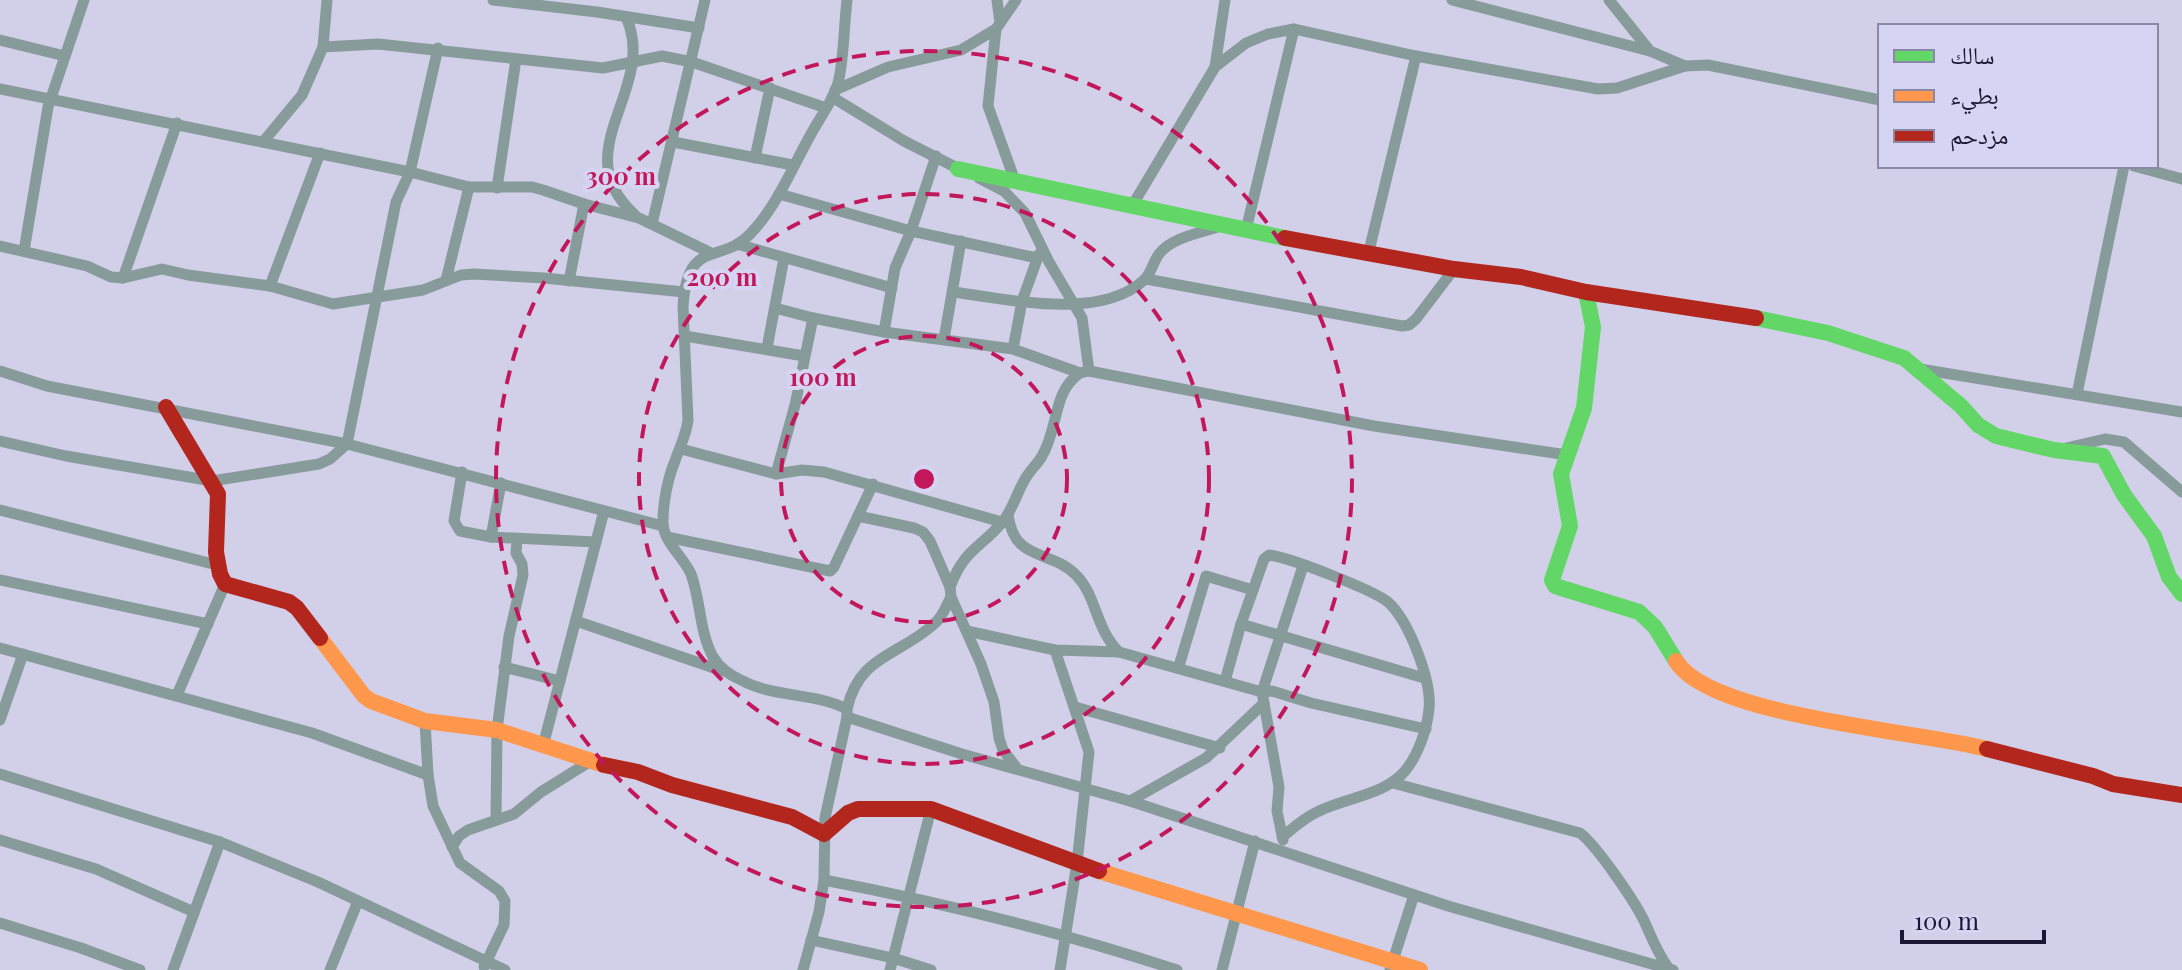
<svg xmlns="http://www.w3.org/2000/svg" width="2182" height="970" font-family="'Playfair Display','Noto Naskh Arabic',serif">
<style>
.lines{fill:none;stroke-linecap:round;stroke-linejoin:round}
.street{stroke:#879b9b;stroke-width:11}
.fast{stroke:#63d668;stroke-width:16}
.slow{stroke:#ff974d;stroke-width:16}
.jam{stroke:#b3261e;stroke-width:16}
.ring{fill:none;stroke:#c2185b;stroke-width:4;stroke-dasharray:14 10}
.centre{fill:#c2185b;stroke:#d6d4f3;stroke-width:4}
.ring-label{font-size:24px;text-anchor:middle;font-weight:bold;fill:#c2185b;stroke:#d6d4f3;stroke-width:8;stroke-linejoin:round;paint-order:stroke}
</style>
<rect width="100%" height="100%" fill="#d1d0e8"/>
<g class="lines">
<!-- street -->
<g class="street">
<path d="M493,0L597,12L699,28"/>
<path d="M997,0L1000,23"/>
<path d="M1452,0L1650,51"/>
<path d="M1609,0L1650,51L1685,66L1708,65L1880,100"/>
<path d="M626,17C659,89 563,151 635,215"/>
<path d="M996,29L988,106L1015,181"/>
<path d="M0,40L65,56"/>
<path d="M323,47L378,44L603,68L662,56L692,62L826,108"/>
<path d="M1215,67L1225,0"/>
<path d="M0,89L410,172L469,187H532L543,190L584,204L639,218L711,253"/>
<path d="M835,90L888,67L961,50L996,29L1016,0"/>
<path d="M832,97L904,141L963,171"/>
<path d="M263,142L302,95L323,47L327,0"/>
<path d="M673,142L793,165"/>
<path d="M755,158L770,88"/>
<path d="M2134,166L2182,179"/>
<path d="M979,178L1004,191L1025,213L1049,262L1082,318L1089,371"/>
<path d="M497,188L516,59"/>
<path d="M779,194L911,231L1037,258"/>
<path d="M1132,206L1215,67L1246,43L1268,34L1294,29L1416,56L1598,89L1617,88L1685,66"/>
<path d="M652,224L705,0"/>
<path d="M1246,230L1294,29"/>
<path d="M737,244L892,288"/>
<path d="M0,246L87,266L111,277L123,278L162,269L188,275L270,286L333,304L423,290L461,275L474,274L544,278L684,292"/>
<path d="M24,251L48,107L84,0"/>
<path d="M1369,251L1416,56"/>
<path d="M123,278L177,123"/>
<path d="M1146,279L1402,326L1409,325L1416,319L1454,269"/>
<path d="M446,280L469,187"/>
<path d="M569,281L584,204"/>
<path d="M270,286L320,153"/>
<path d="M953,292C1008,299 1100,321 1144,280C1151,274 1153,262 1159,254C1172,237 1201,233 1220,226"/>
<path d="M775,308L813,318L884,332L1013,349L1080,373L1089,371L1374,426L1567,455"/>
<path d="M884,332L895,268L911,231L936,156"/>
<path d="M685,336L804,356"/>
<path d="M944,339L961,241"/>
<path d="M767,348L784,258"/>
<path d="M1013,349L1022,301L1039,254"/>
<path d="M1920,369L2182,412"/>
<path d="M0,371L47,386L347,444L663,526"/>
<path d="M2077,394L2124,166"/>
<path d="M0,441L66,456L212,481L319,464L330,459L347,444L396,202L410,172L438,48"/>
<path d="M2066,448L2105,439L2124,442L2182,492"/>
<path d="M681,449L776,474L802,470L824,472L1002,522"/>
<path d="M462,472L454,521L460,531L491,537L596,542"/>
<path d="M776,474L795,405L813,318"/>
<path d="M0,510L217,565"/>
<path d="M1008,514C1014,563 1050,548 1077,576C1097,597 1095,628 1119,652"/>
<path d="M858,516L914,528L923,532L930,541L950,587L951,597L981,664L994,702L999,738L1003,750L1016,767"/>
<path d="M491,537L501,483"/>
<path d="M667,537L830,571L834,567L873,484"/>
<path d="M0,580L208,624"/>
<path d="M950,587C965,547 982,548 1004,520C1013,508 1017,493 1024,481C1029,471 1037,465 1042,456C1059,428 1052,392 1080,373"/>
<path d="M576,621L723,671"/>
<path d="M1241,624L1424,678"/>
<path d="M967,631L1055,650L1119,652L1262,692L1272,691L1311,703L1426,729"/>
<path d="M0,648L312,733L428,775"/>
<path d="M1055,650L1089,752L1077,863L1060,970"/>
<path d="M1179,666L1206,576L1253,590"/>
<path d="M504,667L560,681"/>
<path d="M1225,681L1241,624L1264,559L1269,555C1289,557 1373,590 1388,602C1409,621 1432,681 1429,709C1427,730 1418,755 1405,771C1385,795 1344,798 1317,812C1304,818 1293,828 1282,837"/>
<path d="M177,695L225,584"/>
<path d="M1075,707L1220,748"/>
<path d="M847,709C859,655 899,656 934,624C943,617 946,606 951,597"/>
<path d="M847,717L962,754L1130,801L1448,906L1673,970"/>
<path d="M0,720L23,654"/>
<path d="M425,721L428,775L433,806L460,863L499,891L505,901L504,925L484,967"/>
<path d="M543,746L604,511"/>
<path d="M0,774L220,842L318,882L505,970"/>
<path d="M1393,783L1580,833C1597,846 1637,904 1646,925C1653,941 1658,954 1669,969"/>
<path d="M1130,801L1206,758L1264,703"/>
<path d="M496,820L497,730L509,636L523,575L522,564L516,553L517,539"/>
<path d="M0,840L96,869L194,912"/>
<path d="M1283,840L1277,811L1279,787L1262,692L1303,566"/>
<path d="M452,847L459,836L468,830L514,814L541,792L589,762"/>
<path d="M824,880C944,903 1061,932 1177,970"/>
<path d="M0,923L81,948L140,970"/>
<path d="M811,940L893,958L931,970"/>
<path d="M173,970L220,842"/>
<path d="M330,970L358,901"/>
<path d="M803,970L819,912L824,880L825,818L847,717V709C813,692 774,698 741,680C729,675 720,668 713,657C699,631 701,601 691,574C683,556 662,541 663,521C663,503 668,477 675,461C680,446 686,436 688,420L683,307C687,236 721,266 751,233C777,206 793,166 811,134C820,117 835,98 839,79C844,54 844,26 847,0"/>
<path d="M890,970L931,809"/>
<path d="M1222,970L1255,841"/>
<path d="M1390,970L1414,895"/>
</g>
<!-- fast -->
<g class="fast">
<path d="M958,169L1285,238"/>
<path d="M1586,292L1593,327L1584,408L1561,474L1570,526L1552,580L1555,586L1639,612L1655,627L1676,661"/>
<path d="M1756,318L1828,333L1904,358L1961,406L1978,425L1996,436L2054,450L2103,456L2124,495L2154,536L2169,577L2182,594"/>
</g>
<!-- slow -->
<g class="slow">
<path d="M320,638L364,696L371,701L425,721L497,730L604,765"/>
<path d="M1676,661C1710,717 1919,731 1987,749"/>
<path d="M1099,871L1420,970"/>
</g>
<!-- jam -->
<g class="jam">
<path d="M1285,238L1454,269L1521,277L1586,292L1756,318"/>
<path d="M166,407L218,494L216,552L220,574L225,584L289,602L297,608L320,638"/>
<path d="M1987,749L2093,776L2113,784L2182,795"/>
<path d="M604,765L638,772L672,785L792,817L824,834L848,813L858,809H931L1099,871"/>
</g>
</g>
<!-- distance rings -->
<g class="ring">
<circle cx="924" cy="479" r="143"/>
<circle cx="924" cy="479" r="285"/>
<circle cx="924" cy="479" r="428"/>
</g>
<circle cx="924" cy="479" r="12" class="centre"/>
<g class="ring-label">
<text x="621" y="185">300 m</text>
<text x="722" y="286">200 m</text>
<text x="823" y="386">100 m</text>
</g>
<!-- legend -->
<rect x="1878" y="24" width="280" height="144" fill="#d6d4f3" stroke="#8b88a6" stroke-width="2"/>
<rect x="1894" y="50" width="40" height="12" fill="#63d668" stroke="#8b88a6" stroke-width="2"/>
<text x="1950" y="64" font-size="24" fill="#1b1732">سالك</text>
<rect x="1894" y="90" width="40" height="12" fill="#ff974d" stroke="#8b88a6" stroke-width="2"/>
<text x="1950" y="104" font-size="24" fill="#1b1732">بطيء</text>
<rect x="1894" y="130" width="40" height="12" fill="#b3261e" stroke="#8b88a6" stroke-width="2"/>
<text x="1950" y="144" font-size="24" fill="#1b1732">مزدحم</text>
<!-- scale -->
<path d="M1902 930v12h142v-12" fill="none" stroke="#1b1732" stroke-width="4"/>
<text x="1914" y="930" font-size="24" fill="#1b1732" stroke="#d6d4f3" stroke-width="6" paint-order="stroke">100 m</text>
</svg>
